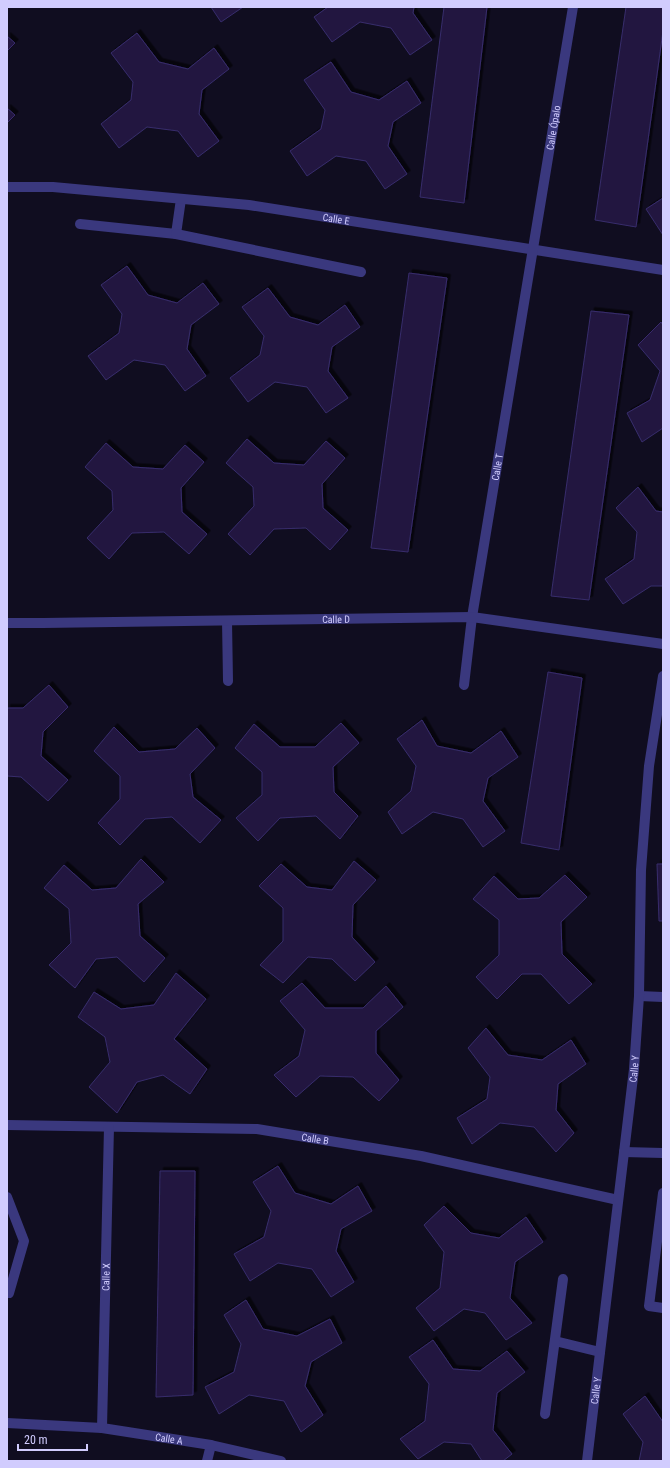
<svg xmlns="http://www.w3.org/2000/svg" width="670" height="1468" font-family="'Roboto Condensed',sans-serif">
<style>
.building{fill:#211940;stroke:#382c6c;filter:url(#shadow)}
.lines{fill:none;stroke-linecap:round;stroke-linejoin:round}
.lane{stroke:#3a387e;stroke-width:10}
.street{stroke:#3a387e;stroke-width:10}
.labels{text-anchor:middle;dominant-baseline:central;stroke-width:4;stroke-linejoin:round;paint-order:stroke}
.street-label{font-size:10px;fill:#d1ccfe;stroke:#100d20}
</style>
<defs>
<filter id="shadow"><feDropShadow dx="3.5" dy="-3.5" stdDeviation="0" flood-color="#0009"/></filter>
</defs>
<rect width="100%" height="100%" fill="#100d20"/>
<!-- building -->
<g class="building">
<path d="M211,7H243L221,22Z"/>
<path d="M328,7H414L413,13L432,40L410,55L391,28L360,22L332,42L314,17Z"/>
<path d="M444,7H487L464,203L420,197Z"/>
<path d="M626,7H663V31L636,227L595,220Z"/>
<path d="M137,33L159,62L188,69L214,48L229,69L202,90L199,114L219,141L198,157L178,131L147,127L119,148L101,124L131,100L133,82L111,53Z"/>
<path d="M7,36L15,43L7,51Z"/>
<path d="M331,62L351,92L379,100L407,81L421,103L393,122L388,146L407,174L385,189L366,161L336,156L307,176L290,151L321,129L325,110L304,80Z"/>
<path d="M7,108L15,115L7,123Z"/>
<path d="M663,198V235L646,209Z"/>
<path d="M127,266L148,295L177,303L203,283L219,304L191,325L187,349L206,376L185,391L165,365L134,360L106,380L88,356L119,333L122,314L101,285Z"/>
<path d="M409,273L447,278L408,552L371,548Z"/>
<path d="M268,288L290,317L318,325L345,305L360,327L332,347L328,371L348,398L326,413L307,387L275,382L248,402L230,378L260,355L264,336L242,307Z"/>
<path d="M591,311L629,315L589,600L551,596Z"/>
<path d="M661,322L663,325V428L642,442L627,413L650,400L660,371L638,345Z"/>
<path d="M247,439L274,463L304,465L326,441L345,458L322,484L323,508L348,530L330,550L306,528L274,529L250,555L228,534L254,506L253,487L226,463Z"/>
<path d="M106,443L133,467L163,469L185,445L204,462L181,488L182,512L207,534L189,554L164,532L132,533L109,559L87,538L113,510L112,491L85,467Z"/>
<path d="M638,487L656,511L663,512V586H651L623,604L605,579L634,559L637,532L616,508Z"/>
<path d="M548,672L582,678L559,850L521,843Z"/>
<path d="M49,685L68,707L43,732L41,756L68,780L48,801L21,777L7,776V708H23Z"/>
<path d="M422,720L437,746L471,753L501,731L518,757L488,778L483,801L505,831L483,847L463,819L433,812L402,834L388,812L411,791L416,766L397,739Z"/>
<path d="M341,723L359,743L333,767L334,792L358,816L340,839L316,816L280,818L258,841L236,818L262,795V772L235,748L254,724L280,747H315Z"/>
<path d="M114,727L139,752L175,749L197,728L215,748L190,774L193,797L221,820L200,843L172,817L145,819L120,845L98,823L120,799V776L94,751Z"/>
<path d="M141,859L164,882L138,904L140,936L165,958L144,982L117,957L96,959L75,988L49,965L71,943L69,909L44,888L64,865L92,890L116,888Z"/>
<path d="M354,861L376,880L353,905L352,937L375,962L355,981L332,959L308,957L283,983L260,965L283,941V908L259,886L281,864L307,887L332,890Z"/>
<path d="M657,864H663V921H659Z"/>
<path d="M565,875L587,897L561,922L562,954L592,984L569,1004L541,974H522L497,999L476,977L499,955V920L473,899L494,876L518,899L539,898Z"/>
<path d="M176,973L206,999L174,1039L207,1069L190,1094L163,1075L137,1082L117,1113L89,1087L110,1062L105,1037L78,1017L94,992L121,1009L154,1005Z"/>
<path d="M302,983L325,1008H363L386,986L403,1007L376,1031V1053L399,1080L379,1101L353,1077L320,1076L296,1097L274,1075L299,1056L305,1030L280,1001Z"/>
<path d="M486,1028L508,1055L542,1060L571,1040L586,1064L558,1084L556,1110L574,1133L556,1152L534,1127L500,1123L472,1144L457,1118L487,1099L490,1077L468,1048Z"/>
<path d="M278,1166L295,1193L331,1204L358,1186L372,1211L341,1229L336,1251L354,1282L331,1297L312,1269L278,1263L250,1281L234,1254L264,1237L271,1211L253,1182Z"/>
<path d="M160,1171H195L193,1395L156,1397Z"/>
<path d="M444,1206L471,1233L499,1238L526,1217L543,1242L515,1262L510,1298L532,1323L506,1340L485,1313L464,1309L434,1331L416,1308L440,1288L444,1252L424,1225Z"/>
<path d="M246,1300L263,1329L297,1336L330,1319L342,1343L311,1362L305,1386L323,1415L301,1432L284,1401L249,1395L219,1414L205,1387L234,1372L241,1344L224,1315Z"/>
<path d="M433,1340L453,1369L480,1371L507,1351L525,1372L497,1393L493,1430L512,1454L503,1461H482L471,1444L444,1442L418,1459L400,1439L425,1421L429,1384L409,1357Z"/>
<path d="M645,1396L663,1422V1461H639L643,1442L623,1414Z"/>
</g>
<g class="lines">
<!-- lane -->
<g class="lane">
<path d="M80,224L176,234L181,199"/>
<path d="M176,234L361,272"/>
<path d="M227,621L228,681"/>
<path d="M464,685L472,617"/>
<path d="M624,1152L663,1153"/>
<path d="M663,1193L649,1306L663,1308"/>
<path d="M7,1197L24,1241L9,1293H7"/>
<path d="M555,1341L600,1352"/>
<path d="M545,1414L563,1279"/>
<path d="M207,1461L211,1445"/>
</g>
<!-- street -->
<g class="street">
<path id="s1" d="M7,187H53L249,205L663,270"/>
<path id="s2" d="M472,617L573,7"/>
<path id="s3" d="M7,623H43L472,617L663,644"/>
<path d="M639,996L663,997"/>
<path id="s4" d="M7,1125L257,1129L421,1156L618,1200"/>
<path id="s5" d="M7,1423L102,1428L211,1445L281,1461"/>
<path id="s6" d="M102,1428L109,1127"/>
<path id="s7" d="M587,1461L634,1069L639,996L641,870L649,766L663,676"/>
</g>
</g>
<g class="labels">
<!-- street labels -->
<g class="street-label">
<text stroke="none"><textPath href="#s2" startOffset="496">Calle Ópalo</textPath></text>
<text stroke="none"><textPath href="#s1" startOffset="331">Calle E</textPath></text>
<text stroke="none"><textPath href="#s2" startOffset="152">Calle T</textPath></text>
<text stroke="none"><textPath href="#s3" startOffset="329">Calle D</textPath></text>
<text stroke="none"><textPath href="#s7" startOffset="395">Calle Y</textPath></text>
<text stroke="none"><textPath href="#s4" startOffset="309">Calle B</textPath></text>
<text stroke="none"><textPath href="#s6" startOffset="151">Calle X</textPath></text>
<text stroke="none"><textPath href="#s7" startOffset="71">Calle Y</textPath></text>
<text stroke="none"><textPath href="#s5" startOffset="163">Calle A</textPath></text>
</g>
</g>
<!-- border -->
<rect width="670" height="1468" fill="none" stroke="#d1ccfe" stroke-width="16"/>
<!-- scale -->
<path d="M18 1444v6h69v-6" fill="none" stroke="#d1ccfe" stroke-width="2"/>
<text x="24" y="1444" font-size="12" fill="#d1ccfe" stroke="#100d20" stroke-width="3" paint-order="stroke">20 m</text>
</svg>
